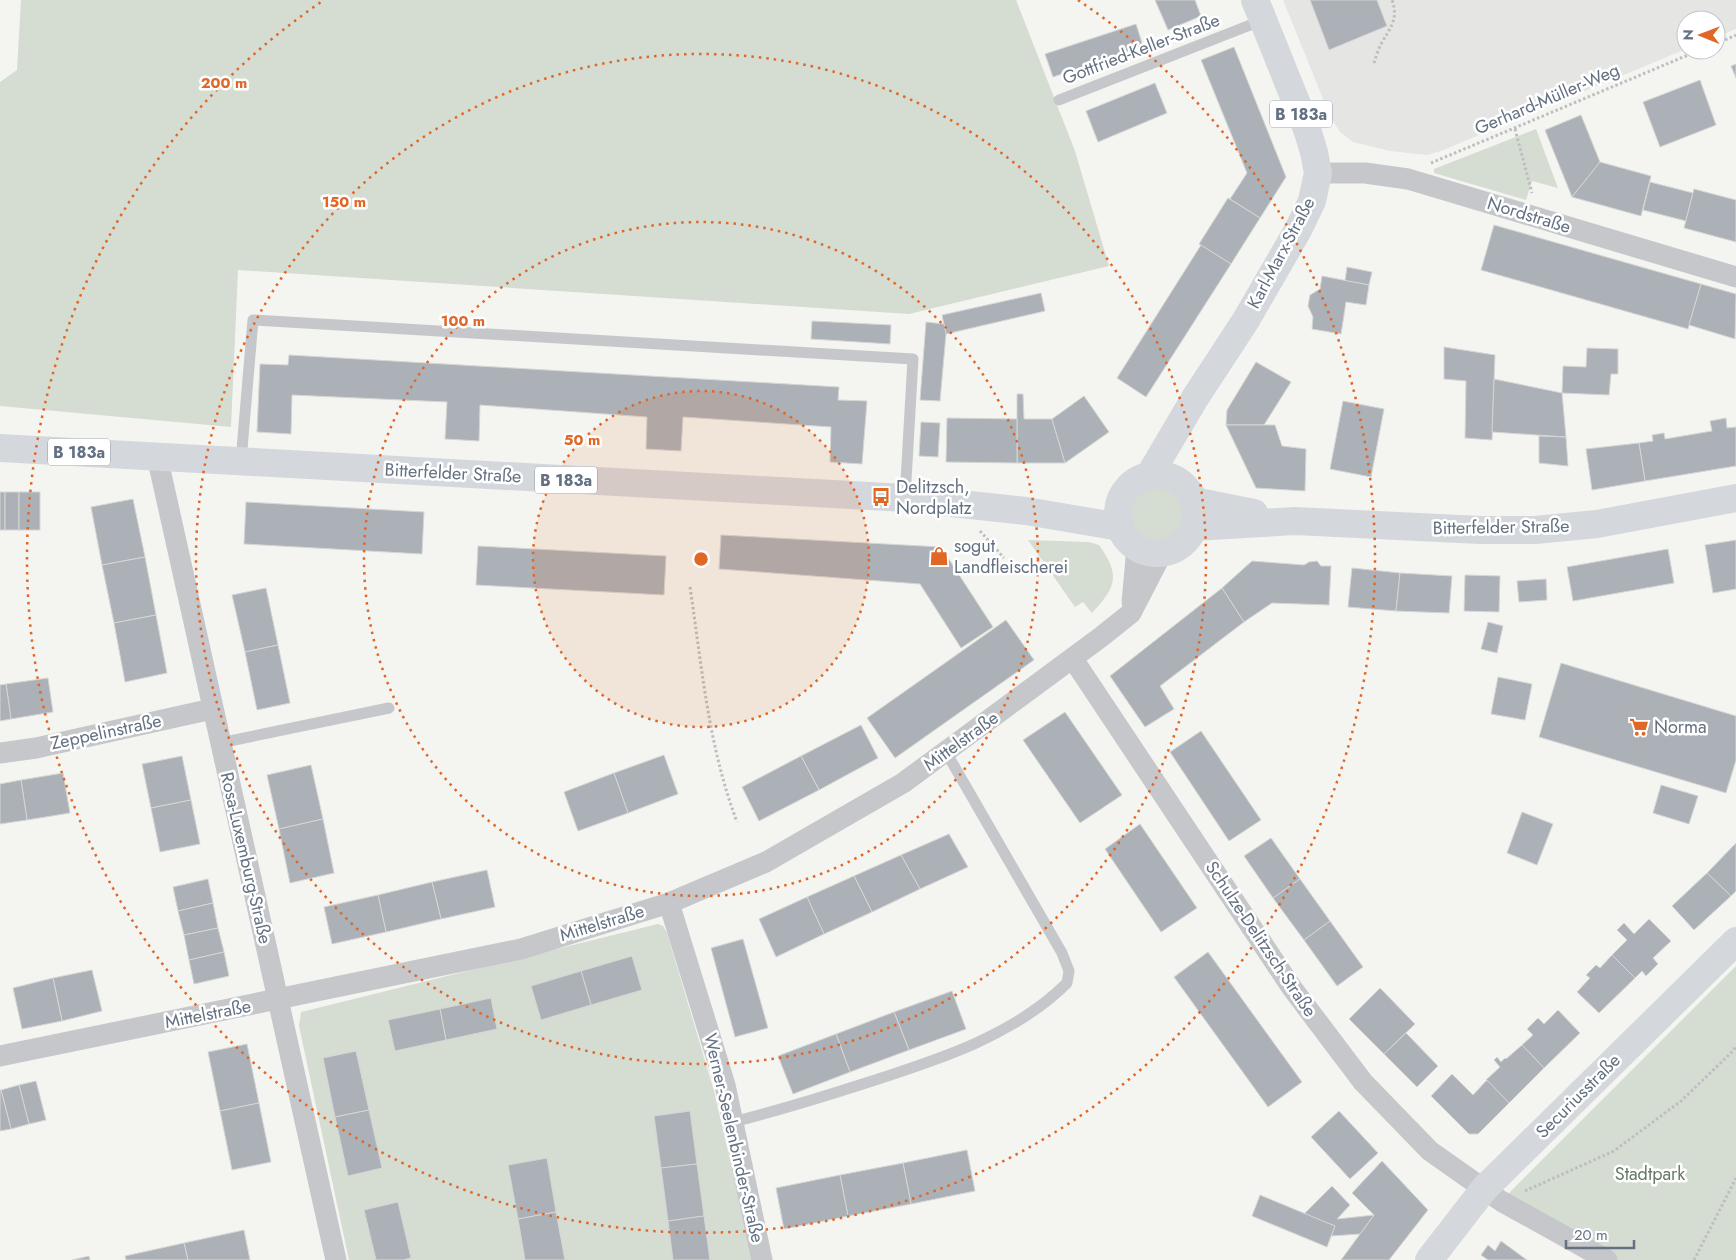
<svg xmlns="http://www.w3.org/2000/svg" width="1736" height="1260" font-family="Jost,sans-serif">
<style>
.built{fill:#e5e6e4}
.green{fill:#d5dcd2}
.building{fill:#abb1b7;stroke:#d6d6d4}
.lines{fill:none;stroke-linecap:round;stroke-linejoin:round}
.path{stroke:#bcbec0;stroke-width:3;stroke-dasharray:2.5 2.5;stroke-linecap:butt}
.lane{stroke:#c5c7cb;stroke-width:11}
.street{stroke:#c5c7cb;stroke-width:21}
.secondary{stroke:#d4d8dc;stroke-width:28}
.primary{stroke:#d4d8dc;stroke-width:28}
.ring{fill:none;stroke:#e06726;stroke-width:2.5;stroke-dasharray:2.5 5}
.labels{text-anchor:middle;dominant-baseline:central;stroke-width:5;stroke-linejoin:round;paint-order:stroke}
.shield{fill:#fff;stroke:#929ca8;stroke-width:1}
.shield-label{font-size:16px;font-weight:bold;fill:#647182}
.street-label{font-size:18px;fill:#647182;stroke:#fff}
.poi-label{font-size:18px;fill:#647182;stroke:#fff;text-anchor:start}
.park-label{font-size:18px;fill:#657963;stroke:#fff}
.centre{fill:#e06726;stroke:#fff;stroke-width:2.5}
.ring-label{font-size:15px;text-anchor:middle;font-weight:bold;fill:#e06726;stroke:#fff;stroke-width:5;stroke-linejoin:round;paint-order:stroke}
</style>
<rect width="100%" height="100%" fill="#f4f5f1"/>
<!-- built -->
<path class="built" d="M1283,0H1736V29L1716,37V20H1686V49L1441,151L1427,155L1390,151L1353,142L1340,132L1330,116Z"/>
<!-- green -->
<g class="green">
<path d="M21,0H1016L1075,151L1109,266L909,314L238,270L231,427L0,406V82L17,70Z"/>
<path d="M1536,129L1558,188L1532,181L1526,200L1434,173V169L1439,167Z"/>
<circle cx="1157" cy="513" r="27"/>
<path d="M1028,540L1089,542L1099,545C1121,576 1116,587 1092,613L1083,602L1075,607Z"/>
<path d="M658,924L663,926L667,933L714,1091L753,1260H349L299,1026L301,1012Z"/>
<path d="M1736,966V1260H1607L1501,1201Z"/>
</g>
<!-- building -->
<g class="building">
<path d="M1155,0H1195L1201,16L1168,30Z"/>
<path d="M1310,0H1377L1387,26L1329,50Z"/>
<path d="M1136,24L1143,46L1053,77L1045,54Z"/>
<path d="M1234,47L1286,177L1260,218L1230,199L1247,173L1201,60Z"/>
<path d="M1736,64V78L1731,66Z"/>
<path d="M1700,80L1716,125L1660,147L1643,102Z"/>
<path d="M1155,83L1167,113L1098,142L1086,111Z"/>
<path d="M1581,115L1600,162L1572,197L1545,130Z"/>
<path d="M1600,162L1651,176L1641,216L1572,197Z"/>
<path d="M1650,182L1693,193L1686,221L1643,210Z"/>
<path d="M1694,189L1736,200V242L1684,228Z"/>
<path d="M1228,198L1260,218L1231,264L1199,244Z"/>
<path d="M1494,225L1701,284L1688,329L1481,270Z"/>
<path d="M1201,245L1231,264L1146,397L1117,378Z"/>
<path d="M1347,267L1372,272L1369,285L1345,281Z"/>
<path d="M1322,276L1369,285L1366,305L1346,302L1341,334L1312,329L1313,317L1308,306L1310,295L1320,289Z"/>
<path d="M1701,284L1736,294L1735,339L1689,325Z"/>
<path d="M1041,293L1045,311L946,334L942,315Z"/>
<path d="M812,321L891,325L890,344L811,339Z"/>
<path d="M926,322L944,324L946,334L940,401L920,400Z"/>
<path d="M1444,347L1495,355L1492,440L1465,438L1466,381L1444,379Z"/>
<path d="M1587,348L1618,349V374H1611L1609,395L1562,393L1563,366L1586,367Z"/>
<path d="M289,355L839,387L838,400L867,401L862,464L830,462L831,427L683,417L681,451L646,449L647,417L480,405L479,441L445,439L447,402L292,395L291,434L257,432L260,364L288,365Z"/>
<path d="M1256,362L1291,382L1264,425H1226L1227,410Z"/>
<path d="M1494,379L1562,393L1566,437L1492,432Z"/>
<path d="M1017,394H1023L1024,419H1052L1065,463H1017Z"/>
<path d="M1084,396L1109,432L1065,463L1052,419Z"/>
<path d="M1343,401L1384,409L1371,477L1330,469Z"/>
<path d="M947,418L1017,419V463L946,462Z"/>
<path d="M1726,418L1727,428L1736,427V466L1645,481L1639,443L1653,441L1652,435L1664,433L1665,439L1712,431L1710,421Z"/>
<path d="M921,422L940,423L938,457L919,456Z"/>
<path d="M1226,425H1275L1282,446L1306,449L1305,491L1256,488Z"/>
<path d="M1539,436L1566,437L1568,466L1539,463Z"/>
<path d="M1639,443L1645,481L1592,490L1586,449Z"/>
<rect x="0" y="492" width="5" height="38"/>
<rect x="5" y="492" width="14" height="38"/>
<rect x="19" y="492" width="21" height="38"/>
<path d="M133,499L145,557L102,565L91,507Z"/>
<path d="M246,502L424,512L422,554L244,544Z"/>
<path d="M721,535L941,547L993,627L961,648L920,584L719,569Z"/>
<path d="M1736,540V589L1713,593L1705,545Z"/>
<path d="M478,546L666,556L664,595L476,585Z"/>
<path d="M1668,549L1674,583L1573,601L1567,567Z"/>
<path d="M145,557L156,615L114,623L102,565Z"/>
<path d="M1252,561L1304,565L1309,562L1317,561L1321,566H1331L1329,605L1272,603L1244,622L1222,588Z"/>
<path d="M1352,568L1400,573L1396,611L1348,607Z"/>
<path d="M1400,573L1452,576L1449,613L1396,611Z"/>
<path d="M1465,575L1500,576L1499,612L1464,611Z"/>
<path d="M1546,579L1547,600L1519,602L1517,581Z"/>
<path d="M266,588L278,645L245,652L232,595Z"/>
<path d="M1222,588L1244,622L1160,686L1174,709L1145,727L1110,676Z"/>
<path d="M156,615L167,673L125,682L114,623Z"/>
<path d="M1006,620L1034,660L895,758L867,718Z"/>
<path d="M1488,622L1503,626L1497,653L1481,649Z"/>
<path d="M278,645L290,703L257,710L245,652Z"/>
<path d="M1561,663L1736,716V760L1726,793L1539,737Z"/>
<path d="M1498,677L1532,684L1525,720L1491,714Z"/>
<path d="M48,678L53,712L11,719L6,684Z"/>
<path d="M6,684L11,719L0,721V685Z"/>
<path d="M1065,712L1122,795L1080,823L1023,740Z"/>
<path d="M861,725L878,758L819,790L801,756Z"/>
<path d="M1201,731L1261,820L1229,841L1170,752Z"/>
<path d="M664,755L678,794L628,813L614,773Z"/>
<path d="M182,756L191,800L151,808L142,764Z"/>
<path d="M801,756L819,790L759,821L742,787Z"/>
<path d="M311,765L323,819L279,829L267,775Z"/>
<path d="M63,773L70,813L27,820L21,780Z"/>
<path d="M614,773L628,813L578,831L564,792Z"/>
<path d="M21,780L27,820L0,824V784Z"/>
<path d="M1661,785L1698,796L1689,824L1653,813Z"/>
<path d="M191,800L200,844L160,852L151,808Z"/>
<path d="M1522,812L1553,824L1537,865L1507,853Z"/>
<path d="M323,819L334,873L290,883L279,829Z"/>
<path d="M1140,824L1197,908L1161,932L1105,849Z"/>
<path d="M949,834L968,867L920,889L901,855Z"/>
<path d="M1271,838L1300,879L1273,898L1244,856Z"/>
<path d="M1736,843V891L1731,896L1707,873Z"/>
<path d="M901,855L920,889L872,912L854,876Z"/>
<path d="M487,870L495,907L441,919L432,882Z"/>
<path d="M1707,873L1731,896L1694,930L1672,906Z"/>
<path d="M854,876L872,912L824,934L807,897Z"/>
<path d="M208,879L213,903L178,911L173,887Z"/>
<path d="M1300,879L1330,921L1304,940L1273,898Z"/>
<path d="M432,882L441,919L386,932L378,895Z"/>
<path d="M378,895L386,932L332,944L324,907Z"/>
<path d="M807,897L824,934L776,957L759,919Z"/>
<path d="M213,903L218,928L184,935L178,911Z"/>
<path d="M1649,919L1671,941L1653,958L1658,964L1646,976L1642,971L1635,978L1612,955L1627,940L1617,930L1624,923L1634,934Z"/>
<path d="M1330,921L1363,967L1337,986L1304,940Z"/>
<path d="M218,928L224,952L189,960L184,935Z"/>
<path d="M743,939L768,1028L735,1037L711,948Z"/>
<path d="M224,952L229,976L194,984L189,960Z"/>
<path d="M1208,952L1302,1082L1268,1107L1174,977Z"/>
<path d="M1612,955L1635,978L1599,1013L1577,992L1590,978L1586,975L1596,965L1600,968Z"/>
<path d="M632,956L642,990L591,1005L581,971Z"/>
<path d="M92,970L102,1011L62,1021L53,978Z"/>
<path d="M581,971L591,1005L541,1020L531,986Z"/>
<path d="M53,978L62,1021L22,1029L13,988Z"/>
<path d="M1380,988L1415,1024L1384,1054L1349,1019Z"/>
<path d="M952,991L966,1029L909,1050L894,1012Z"/>
<path d="M491,998L497,1029L446,1040L440,1009Z"/>
<path d="M440,1009L446,1040L395,1051L388,1020Z"/>
<path d="M1558,1010L1580,1033L1544,1068L1522,1045L1533,1035L1527,1029L1538,1018L1544,1024Z"/>
<path d="M894,1012L909,1050L850,1072L836,1034Z"/>
<path d="M1406,1033L1438,1066L1417,1087L1384,1054Z"/>
<path d="M836,1034L850,1072L793,1094L778,1056Z"/>
<path d="M247,1044L259,1103L220,1111L208,1052Z"/>
<path d="M1522,1045L1544,1068L1509,1103L1486,1080L1500,1067L1494,1060L1497,1057L1501,1062L1505,1058L1506,1059Z"/>
<path d="M356,1051L369,1110L335,1117L323,1058Z"/>
<path d="M1452,1074L1473,1095L1487,1080L1509,1103L1478,1134H1469L1431,1096Z"/>
<path d="M36,1081L46,1120L29,1124L19,1085Z"/>
<path d="M19,1085L29,1124L11,1129L1,1090Z"/>
<path d="M0,1090H1L11,1129L0,1131Z"/>
<path d="M259,1103L271,1162L232,1170L220,1111Z"/>
<path d="M369,1110L382,1168L348,1176L335,1117Z"/>
<path d="M690,1111L697,1164L661,1168L654,1116Z"/>
<path d="M1339,1111L1378,1153L1350,1179L1311,1137Z"/>
<path d="M967,1150L975,1191L911,1204L903,1163Z"/>
<path d="M547,1158L556,1212L518,1219L508,1165Z"/>
<path d="M1382,1161L1428,1210L1389,1260H1341L1374,1215L1352,1193Z"/>
<path d="M903,1163L911,1204L848,1216L840,1175Z"/>
<path d="M697,1164L704,1216L668,1221L661,1168Z"/>
<path d="M840,1175L848,1216L784,1229L776,1188Z"/>
<path d="M1332,1186L1350,1205L1337,1219L1374,1215L1360,1234L1331,1236L1335,1226L1304,1214Z"/>
<path d="M1260,1195L1335,1226L1327,1247L1252,1216Z"/>
<path d="M398,1202L411,1258L403,1260H376L364,1210Z"/>
<path d="M556,1212L565,1260H525L518,1219Z"/>
<path d="M704,1216L710,1260H673L668,1221Z"/>
<path d="M244,1230L250,1260H188L184,1243Z"/>
<path d="M1501,1241L1527,1260H1488L1481,1255L1488,1245L1495,1251Z"/>
<path d="M184,1243L188,1260H126L125,1256Z"/>
<path d="M89,1256L90,1260H72Z"/>
</g>
<g class="lines">
<!-- path -->
<g class="path">
<path d="M1716,44L1736,35"/>
<path d="M1374,63C1376,57 1378,50 1381,44C1390,28 1399,19 1392,0"/>
<path d="M1515,129L1532,193"/>
<path d="M1431,163L1700,50"/>
<path d="M980,531L1004,558"/>
<path d="M690,587C702,667 708,745 737,822"/>
<path d="M1525,1191L1614,1151L1681,1101L1734,1050L1736,1045"/>
<path d="M1694,1260L1736,1178"/>
</g>
<!-- lane -->
<g class="lane">
<path d="M1059,100L1263,20"/>
<path d="M241,461L253,320L913,359L905,498"/>
<path d="M220,743L389,708"/>
<path d="M733,1122C780,1110 826,1096 872,1081C940,1059 1015,1035 1067,983L1069,971L1062,953L946,752"/>
</g>
<!-- street -->
<g class="street">
<path d="M1318,173H1365L1408,179L1736,277"/>
<path d="M157,456L336,1260"/>
<path d="M1132,602L1137,548"/>
<path d="M1073,659L1292,988L1363,1082L1430,1151L1501,1201L1607,1260"/>
<path d="M0,753L36,748L212,709"/>
<path d="M669,903L725,1085L762,1260"/>
<path d="M0,1056L521,949L669,903L766,862L903,783L1101,637L1131,613L1162,553"/>
</g>
<!-- secondary -->
<g class="secondary">
<path d="M1194,501L1254,513"/>
<path d="M1194,527L1295,521L1480,530H1535L1597,524L1736,498"/>
<path d="M1429,1260L1484,1189L1736,941"/>
</g>
<!-- primary -->
<g class="primary">
<path d="M0,448L905,498L1026,511L1120,527"/>
<circle cx="1157" cy="514" r="39"/>
<path d="M1149,476L1195,398L1246,320L1298,230L1312,201L1318,173L1314,152L1307,129L1255,0"/>
</g>
</g>
<!-- distance rings -->
<circle cx="701" cy="559" r="168" fill="#e06726" fill-opacity=".12"/>
<g class="ring">
<circle cx="701" cy="559" r="168"/>
<circle cx="701" cy="559" r="337"/>
<circle cx="701" cy="559" r="505"/>
<path d="M1078 0A674 674 0 1 1 324 0"/>
</g>
<!-- icons -->
<defs>
<g id="bus-bare" transform="scale(1.5)"><path d="M-5-6H5V4H4V6H2V4H-2V6H-4V4H-5ZM-3.5-4V0h7V-4ZM-3.5 1.2v1.5H-2V1.2ZM2 1.2v1.5H3.5V1.2Z" fill="#e06726" stroke="#fff" stroke-width="2.5" paint-order="stroke"/></g>
<g id="shop-bare" transform="scale(1.5)"><path d="M-5-2.5h2.3a2.7 3.5 0 0 1 5.4 0H5L5.5 6h-11ZM-1.5-2.5h3a1.5 2.3 0 0 0-3 0Z" fill="#e06726" stroke="#fff" stroke-width="2.5" paint-order="stroke"/></g>
<g id="supermarket-bare" transform="scale(1.5)"><path d="M-6-5.5h2.5l.6 2H6L4.5 2H-2.5L-4.4-4H-6ZM-1.5 3.2a1.3 1.3 0 1 0 .1 0ZM3 3.2a1.3 1.3 0 1 0 .1 0Z" fill="#e06726" stroke="#fff" stroke-width="2.5" paint-order="stroke"/></g>
</defs>
<g fill-rule="evenodd">
<use href="#bus-bare" x="881" y="497"/>
<use href="#shop-bare" x="939" y="556"/>
<use href="#supermarket-bare" x="1639" y="727"/>
</g>
<g class="labels">
<!-- shield labels -->
<g class="shield">
<rect x="1270" y="100.5" width="62" height="27" rx="4"/>
<rect x="48" y="438.5" width="62" height="27" rx="4"/>
<rect x="535" y="466.5" width="62" height="27" rx="4"/>
</g>
<g class="shield-label">
<text x="1301" y="114">B 183a</text>
<text x="79" y="452">B 183a</text>
<text x="566" y="480">B 183a</text>
</g>
<!-- street labels -->
<g class="street-label">
<text transform="translate(1141 49) rotate(-21)">Gottfried-Keller-Straße</text>
<text transform="translate(1547 99) rotate(-23)">Gerhard-Müller-Weg</text>
<text transform="translate(1529 215) rotate(17)">Nordstraße</text>
<text transform="translate(1281 253) rotate(-62)">Karl-Marx-Straße</text>
<text transform="translate(453 473) rotate(3)">Bitterfelder Straße</text>
<text transform="translate(1501 527) rotate(-1)">Bitterfelder Straße</text>
<text transform="translate(106 732) rotate(-12)">Zeppelinstraße</text>
<text transform="translate(961 741) rotate(-36)">Mittelstraße</text>
<text transform="translate(246 858) rotate(77)">Rosa-Luxemburg-Straße</text>
<text transform="translate(602 923) rotate(-17)">Mittelstraße</text>
<text transform="translate(1261 939) rotate(56)">Schulze-Delitzsch-Straße</text>
<text transform="translate(208 1014) rotate(-11)">Mittelstraße</text>
<text transform="translate(1578 1096) rotate(-45)">Securiusstraße</text>
<text transform="translate(734 1138) rotate(77)">Werner-Seelenbinder-Straße</text>
</g>
<!-- poi labels -->
<g class="poi-label">
<text x="896" y="487">Delitzsch,<tspan x="896" dy="21">Nordplatz</tspan></text>
<text x="954" y="546">sogut<tspan x="954" dy="21">Landfleischerei</tspan></text>
<text x="1654" y="727">Norma</text>
</g>
<!-- park labels -->
<g class="park-label">
<text x="1650" y="1174">Stadtpark</text>
</g>
</g>
<circle cx="701" cy="559" r="8" class="centre"/>
<g class="ring-label">
<text x="224" y="88">200 m</text>
<text x="344" y="207">150 m</text>
<text x="463" y="326">100 m</text>
<text x="582" y="445">50 m</text>
</g>
<!-- north arrow -->
<g transform="translate(1701 35) rotate(271)"><circle r="24" fill="#ffffff" stroke="#c1c6cd"/>
<path d="M0-4L9 19L0 12L-9 19Z" fill="#e06726"/>
<text y="-8" font-size="14" font-weight="bold" text-anchor="middle" fill="#647182">N</text>
</g>
<!-- scale -->
<path d="M1566 1240v8h68v-8" fill="none" stroke="#647182" stroke-width="2.5"/>
<text x="1574" y="1240" font-size="15" fill="#647182" stroke="#ffffff" stroke-width="4" paint-order="stroke">20 m</text>
</svg>
